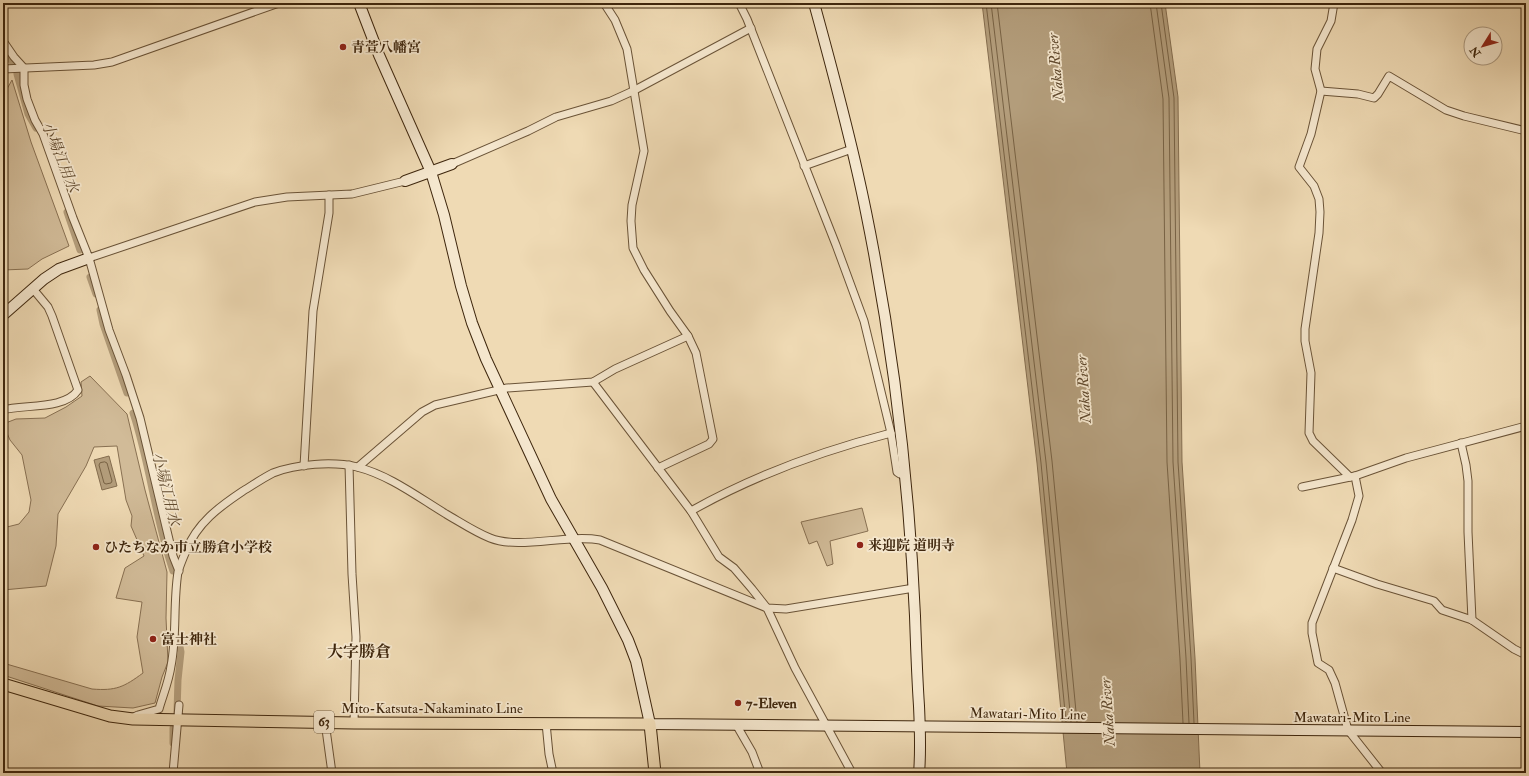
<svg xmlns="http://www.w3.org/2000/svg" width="1529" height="776" font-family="'IM FELL Double Pica','Noto Serif JP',serif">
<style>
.green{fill:#d1bb98;stroke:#887052}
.water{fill:#b39d7b;stroke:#846d4f}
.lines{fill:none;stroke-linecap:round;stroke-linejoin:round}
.shore{stroke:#786244;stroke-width:1}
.canal{stroke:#b39d7b;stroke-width:7}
.street-casing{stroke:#6a5337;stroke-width:9}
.secondary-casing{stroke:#3e260d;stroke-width:12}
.primary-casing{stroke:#3e260d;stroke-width:13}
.street{stroke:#f5e7ce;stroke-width:7}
.secondary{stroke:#f5e7ce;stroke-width:10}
.primary{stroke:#efdab4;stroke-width:11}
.poi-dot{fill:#8f2418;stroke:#f5e7ce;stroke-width:1.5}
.labels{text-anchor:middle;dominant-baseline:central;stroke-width:3.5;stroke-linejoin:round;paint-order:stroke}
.shield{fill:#f5e7ce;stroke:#756047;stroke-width:1}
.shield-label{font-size:13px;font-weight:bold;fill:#3e260d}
.poi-label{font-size:14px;font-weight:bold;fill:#3e260d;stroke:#f5e7ce;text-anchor:start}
.street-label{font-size:14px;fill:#3e260d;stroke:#f5e7ce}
.water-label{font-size:15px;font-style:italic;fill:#614a2e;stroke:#f5e7ce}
.quarter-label{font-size:16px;font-weight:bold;fill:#3e260d;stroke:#f5e7ce}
</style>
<rect width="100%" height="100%" fill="#efdab4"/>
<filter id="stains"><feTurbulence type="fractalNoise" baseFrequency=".005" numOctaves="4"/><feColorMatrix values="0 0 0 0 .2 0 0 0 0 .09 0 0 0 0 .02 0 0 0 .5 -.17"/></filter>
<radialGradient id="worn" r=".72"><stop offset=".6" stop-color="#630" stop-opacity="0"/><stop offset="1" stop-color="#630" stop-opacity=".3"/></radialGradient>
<!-- green -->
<g class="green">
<path d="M12,80L31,142L69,246L42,259L28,269L3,270V96Z"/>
<path d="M90,376L127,414L145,490L167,572L166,618L168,662L162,677L155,703L133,708L98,706L3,675V663L92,689C116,691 124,687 143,673L137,637L142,602L116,598L125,568L144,556L131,526L132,516L126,500L117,446L94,447L86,466L58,514L56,546L46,586L3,590V528L19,524L29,512L31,500L22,455L10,440L3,424L16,419L45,418L66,407L82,396L81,382Z"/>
<path d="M862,508L868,531L830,541L833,564L827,566L817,541L809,544L801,522Z"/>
</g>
<!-- water -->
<g class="water">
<path d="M982,3H1165L1178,97L1182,462L1195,658L1200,773H1067L1037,463Z"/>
<path d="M109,456L117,486L102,490L94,460Z"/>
</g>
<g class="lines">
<!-- shore -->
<g class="shore">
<path d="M986,3L1041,463L1066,722"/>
<path d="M991,3L1046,462L1071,722"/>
<path d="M997,3L1052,461L1077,722"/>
<path d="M1150,3L1163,99L1167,462L1180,659L1183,723"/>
<path d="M1156,3L1169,98L1173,462L1186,658L1189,723"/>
<path d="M1161,3L1174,98L1178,462L1191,658L1194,723"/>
<path d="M105,462L107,463L112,481L111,483L106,484L104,483L99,465L100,463Z"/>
</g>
<!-- canal -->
<g class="canal">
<path d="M3,49L13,63"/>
<path d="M17,74L28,114L36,128"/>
<path d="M67,212L80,250"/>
<path d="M90,277L96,294"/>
<path d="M100,310L103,324L127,393"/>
<path d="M133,413C150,464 155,519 173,571"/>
<path d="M177,712L178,680L181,652L178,637"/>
<path d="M173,743V728"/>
</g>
<!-- street casing -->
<g class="street-casing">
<g id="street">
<path d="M604,3L615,20L627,49L644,151L632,205L631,221L633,248L644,270L670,311L688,336L696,353L713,439L709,444L658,468"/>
<path d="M739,3L747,19L836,245L864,321L891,433L897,472L900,474L906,476"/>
<path d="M1334,3L1331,21L1317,49L1315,69L1321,91L1311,134L1299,167L1314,186L1319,199L1320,212L1319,233L1305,329V341L1311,373L1309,433L1313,441L1350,477"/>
<path d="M3,41L14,57L24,68V85L27,99L35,120L43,134L73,218L89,258L109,330L126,375L140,418L173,556L179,571"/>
<path d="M3,69L94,65L112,62L279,3"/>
<path d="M1321,91L1358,94L1374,98L1378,94L1389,76L1446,110L1464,116L1526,131"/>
<path d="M1526,112V125"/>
<path d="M452,164L528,131L556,117L611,101L633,91L751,28"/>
<path d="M804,166L852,149"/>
<path d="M89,258L255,202L287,197L352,194L405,181"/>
<path d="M593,382L691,511L719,557L734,568L752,589L767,608L795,668L852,773"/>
<path d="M3,410C23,404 65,410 78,390L52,316L48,307L33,289"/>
<path d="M1461,443L1466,465L1468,481V532L1472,620"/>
<path d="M349,465L352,574L356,637L354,723"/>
<path d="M304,466L313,311L329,213V195"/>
<path d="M358,467L422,412L435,405L507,388L593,382L615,369L688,336"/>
<path d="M1355,476L1359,496L1352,520L1312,623V633L1318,663L1329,670L1335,683L1348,730L1382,773"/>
<path d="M1302,487L1355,476L1406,458L1526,426"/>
<path d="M691,511C753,476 821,451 891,433"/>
<path d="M1333,568L1377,584L1434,601L1442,610L1472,620L1514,649L1526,655"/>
<path d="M134,717L138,715L159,709C163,695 169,681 171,666C177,636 173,603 178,572C180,565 183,558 186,551C197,523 219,507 243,491C253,485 263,478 273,473C296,464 333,461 357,467C389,475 418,497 446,514C460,522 475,532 490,538C520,550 566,534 600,540L767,608L786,609L914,588"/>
<path d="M325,722L332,773"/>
<path d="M546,723L549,754L553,773"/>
<path d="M737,726L752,752L760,773"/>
<path d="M173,773L179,705"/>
</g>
</g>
<!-- secondary casing -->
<g class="secondary-casing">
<g id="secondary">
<path d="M359,3L379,55L431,172L444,215L461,286L472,323L486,359L551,499L602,588L628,640L636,661L650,724L1526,732"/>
<path d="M814,3C833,72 852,142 866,212C893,345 909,481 915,616C916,646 917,676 919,706C920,728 921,751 919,773"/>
<path d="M405,181L452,164"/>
<path d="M3,315L44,279L59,269L89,258"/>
</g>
</g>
<!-- primary casing -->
<g class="primary-casing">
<path id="primary" d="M3,684L110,716L133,719L354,723L650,724L655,773"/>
</g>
<!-- street -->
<use href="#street" class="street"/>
<!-- secondary -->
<use href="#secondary" class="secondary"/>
<!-- primary -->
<use href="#primary" class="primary"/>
</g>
<!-- markers -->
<g class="poi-dot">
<circle cx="343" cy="47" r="4"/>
<circle cx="860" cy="545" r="4"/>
<circle cx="96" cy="547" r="4"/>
<circle cx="153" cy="639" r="4"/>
<circle cx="738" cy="703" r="4"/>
</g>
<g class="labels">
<!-- shield labels -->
<rect class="shield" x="314" y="711" width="20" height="22" rx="3"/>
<g class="shield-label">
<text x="324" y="722">63</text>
</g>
<!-- poi labels -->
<g class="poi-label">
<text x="351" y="47">青萱八幡宮</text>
<text x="868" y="545">来迎院 道明寺</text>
<text x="104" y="547">ひたちなか市立勝倉小学校</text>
<text x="161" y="639">富士神社</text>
<text x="746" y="703">7-Eleven</text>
</g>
<!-- street labels -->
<g class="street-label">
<text x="432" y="708">Mito-Katsuta-Nakaminato Line</text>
<text transform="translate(1028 714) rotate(1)">Mawatari-Mito Line</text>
<text x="1352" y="717">Mawatari-Mito Line</text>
</g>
<!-- water labels -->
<g class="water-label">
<text transform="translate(1056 67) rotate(-95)">Naka River</text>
<text transform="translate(60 157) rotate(68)">小場江用水</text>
<text transform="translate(1084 389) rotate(-94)">Naka River</text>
<text transform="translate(166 489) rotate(76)">小場江用水</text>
<text transform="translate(1108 712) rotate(-94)">Naka River</text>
</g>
<!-- quarter labels -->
<g class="quarter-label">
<text x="359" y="652">大字勝倉</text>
</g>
</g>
<!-- margin -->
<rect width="1529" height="776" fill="none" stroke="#efdab4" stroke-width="16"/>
<rect x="4" y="4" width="1521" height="768" fill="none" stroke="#3e260d" stroke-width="2"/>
<rect x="8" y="8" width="1513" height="760" fill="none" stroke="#3e260d"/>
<!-- north arrow -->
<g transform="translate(1483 46) rotate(233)"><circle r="19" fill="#f5e7ce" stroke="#ac9a81"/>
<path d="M0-3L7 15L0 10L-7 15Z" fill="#8f2418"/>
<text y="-6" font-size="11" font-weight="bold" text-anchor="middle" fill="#3e260d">N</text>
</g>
<rect width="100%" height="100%" filter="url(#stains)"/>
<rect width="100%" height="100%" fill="url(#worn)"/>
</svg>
